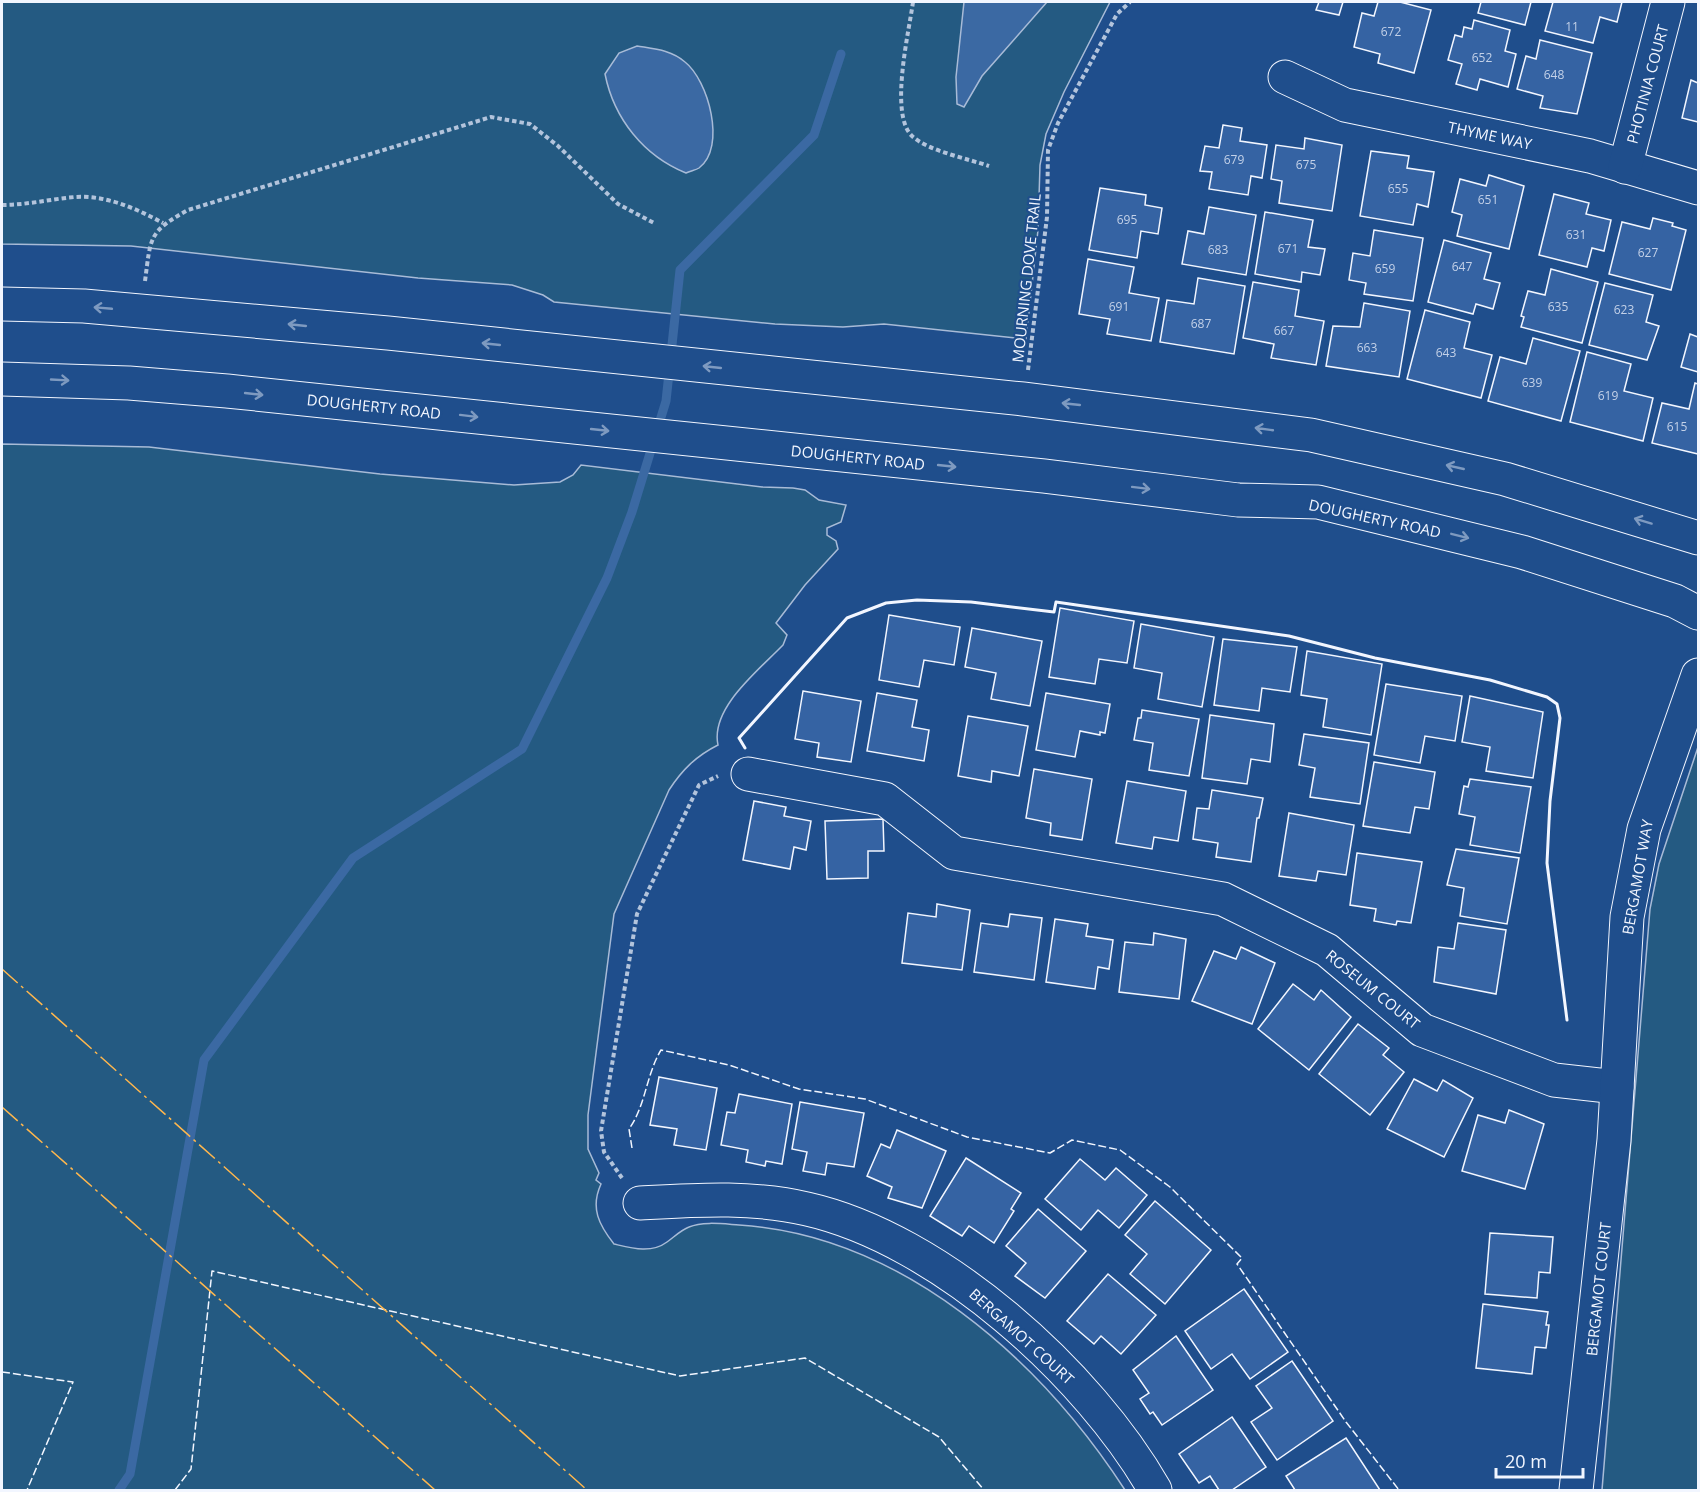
<svg xmlns="http://www.w3.org/2000/svg" width="1700" height="1492" font-family="'Open Sans',sans-serif">
<style>
.green{fill:#245a82;stroke:#a8bbd7;stroke-width:1.5}
.water{fill:#3b69a3;stroke:#a8bbd7;stroke-width:1.5}
.lines{fill:none;stroke-linecap:round;stroke-linejoin:round}
.stream{stroke:#3b69a3;stroke-width:9}
.building{fill:#3563a3;stroke:#f2f6ff;stroke-width:1.5}
.minor-casing{stroke:#f2f6ff;stroke-width:35}
.major-casing{stroke:#f2f6ff;stroke-width:35}
.path{stroke:#b3c4dc;stroke-width:4;stroke-dasharray:4.5 3;stroke-linecap:butt}
.minor{stroke:#1f4e8c;stroke-width:33}
.major{stroke:#1f4e8c;stroke-width:33}
.fence{stroke:#f2f6ff;stroke-width:1.5;stroke-dasharray:8 3;stroke-linecap:butt}
.wall{stroke:#f2f6ff;stroke-width:3}
.power{stroke:#ffb74d;stroke-width:1.5;stroke-dasharray:21 4.5 3 4.5;stroke-linecap:butt}
.oneway{stroke:#7e9ac0}
.labels{text-anchor:middle;dominant-baseline:central;stroke-width:4.5;stroke-linejoin:round;paint-order:stroke}
.number-label{font-size:12px;fill:#c3d1e8}
.street-label{font-size:15px;fill:#f2f6ff;stroke:#1f4e8c}
</style>
<rect width="100%" height="100%" fill="#1f4e8c"/>
<!-- green -->
<g class="green">
<path d="M2,2H1110L1064,92L1046,134L1040,165L1038,230L1026,339L884,324L843,327L775,324L554,302L543,295L512,285L418,278L131,246L2,244Z"/>
<path d="M2,444L149,447L380,474L514,485L560,482L573,475L581,465L762,487L793,488L805,490L819,500L846,505L841,522L827,528V535L836,541L838,549L805,585L776,623L787,635L783,645C759,670 710,708 718,745C696,756 682,770 669,790L614,914L588,1115V1149L599,1173L596,1180L601,1184C590,1208 599,1225 614,1244C631,1248 651,1254 667,1242C674,1237 681,1230 689,1227C703,1221 724,1224 739,1225C901,1235 1040,1359 1125,1490H2Z"/>
<path d="M1698,747V1490H1602L1650,909L1659,864Z"/>
</g>
<!-- water -->
<g class="water">
<path d="M964,2H1047L982,76L964,107L957,104L956,77Z"/>
<path d="M637,46C655,49 671,50 685,62C708,80 727,147 699,168C696,170 690,171 686,173C644,156 614,119 605,74L619,53Z"/>
</g>
<g class="lines">
<!-- stream -->
<path class="stream" d="M119,1490L130,1474L204,1060L353,858L522,749L607,578L632,512L666,401L680,270L814,135L841,54"/>
</g>
<!-- building -->
<g class="building">
<path d="M1319,2H1343L1339,15L1316,10Z"/>
<path d="M1378,2H1400L1431,10L1414,73L1378,63L1380,54L1354,47L1362,13L1374,16Z"/>
<path d="M1481,2H1531L1525,25L1478,13Z"/>
<path d="M1553,2H1622L1617,22L1600,17L1593,43L1545,31Z"/>
<path d="M1474,20L1510,30L1505,51L1516,54L1508,87L1480,79L1477,90L1456,84L1462,64L1448,60L1455,35L1462,37L1464,27L1472,29Z"/>
<path d="M1540,40L1592,53L1577,114L1540,108L1543,96L1517,89L1526,56L1536,59Z"/>
<path d="M1691,80L1698,83V122L1682,118Z"/>
<path d="M1223,125L1242,128L1240,141L1267,145L1262,178L1251,176L1248,195L1209,189L1212,172L1200,171L1205,146L1219,148Z"/>
<path d="M1305,138L1342,145L1332,211L1279,203L1282,181L1271,179L1276,145L1304,149Z"/>
<path d="M1371,151L1409,156L1407,168L1434,172L1428,207L1417,204L1413,225L1360,216Z"/>
<path d="M1489,175L1524,186L1509,249L1457,236L1462,215L1452,212L1460,179L1486,186Z"/>
<path d="M1100,188L1146,195L1145,205L1162,208L1158,234L1141,231L1137,258L1089,250Z"/>
<path d="M1554,194L1589,203L1586,214L1611,220L1604,251L1592,248L1587,267L1539,255Z"/>
<path d="M1209,207L1256,215L1246,275L1182,264L1188,231L1204,234Z"/>
<path d="M1265,212L1313,220L1308,247L1325,249L1320,275L1302,272L1301,282L1255,274Z"/>
<path d="M1653,218L1673,223L1672,226L1686,230L1671,290L1609,274L1622,222L1650,229Z"/>
<path d="M1374,230L1423,238L1413,301L1364,294L1366,283L1349,280L1353,253L1370,256Z"/>
<path d="M1444,240L1491,253L1484,279L1500,283L1493,309L1476,304L1473,314L1428,302Z"/>
<path d="M1088,259L1134,267L1129,293L1159,298L1151,341L1107,334L1110,319L1079,314Z"/>
<path d="M1551,269L1598,282L1582,343L1521,327L1524,317L1521,316L1528,291L1545,295Z"/>
<path d="M1198,278L1245,286L1234,354L1160,342L1167,300L1194,304Z"/>
<path d="M1253,282L1299,290L1295,316L1324,321L1316,365L1271,358L1274,344L1243,338Z"/>
<path d="M1605,283L1653,295L1646,322L1659,326L1647,360L1589,345Z"/>
<path d="M1364,303L1410,311L1399,377L1326,366L1333,326L1360,327Z"/>
<path d="M1425,310L1470,322L1464,348L1492,355L1481,398L1407,379Z"/>
<path d="M1690,334L1698,337V372L1681,367Z"/>
<path d="M1533,338L1580,351L1561,421L1488,401L1500,357L1526,364Z"/>
<path d="M1587,352L1631,364L1624,391L1653,398L1643,441L1570,422Z"/>
<path d="M1695,383L1698,384V454L1652,443L1662,403L1689,409Z"/>
<path d="M1060,608L1134,621L1127,663L1099,659L1095,684L1049,677Z"/>
<path d="M889,615L960,627L954,665L924,660L919,687L879,680Z"/>
<path d="M1141,624L1214,637L1202,707L1158,699L1162,673L1134,668Z"/>
<path d="M972,628L1042,641L1030,706L991,699L996,673L965,667Z"/>
<path d="M1223,639L1297,647L1290,692L1262,688L1259,711L1214,705Z"/>
<path d="M1307,651L1382,664L1371,735L1323,727L1327,699L1301,695Z"/>
<path d="M1386,684L1462,696L1455,741L1425,736L1420,763L1374,755Z"/>
<path d="M803,691L861,701L851,762L817,757L819,743L795,739Z"/>
<path d="M877,693L917,700L912,727L929,730L924,761L867,751Z"/>
<path d="M1046,693L1110,704L1105,733L1100,732V735L1080,731L1075,757L1036,750Z"/>
<path d="M1470,696L1543,712L1533,778L1486,771L1490,747L1462,742Z"/>
<path d="M1142,710L1199,719L1189,776L1149,770L1153,743L1134,740L1138,718H1141Z"/>
<path d="M1210,715L1274,724L1270,762L1251,759L1247,784L1202,778Z"/>
<path d="M968,716L1028,726L1019,776L992,771L991,782L958,776Z"/>
<path d="M1304,734L1369,743L1360,804L1310,797L1315,768L1299,765Z"/>
<path d="M1374,762L1435,772L1429,809L1415,807L1410,833L1363,826Z"/>
<path d="M1034,769L1092,779L1082,840L1050,835L1051,823L1026,818Z"/>
<path d="M1470,779L1531,787L1520,853L1470,845L1475,817L1459,814L1464,786L1468,787Z"/>
<path d="M1127,781L1186,791L1178,841L1154,837L1152,849L1116,843Z"/>
<path d="M1212,790L1263,798L1259,818H1257L1251,862L1216,857L1218,843L1193,839L1197,808L1209,809Z"/>
<path d="M754,801L786,807L784,816L811,821L806,850L794,847L790,869L743,860Z"/>
<path d="M1289,813L1354,825L1346,875L1318,871L1316,881L1279,876Z"/>
<path d="M883,819L884,851H868V878L827,879L825,821Z"/>
<path d="M1456,849L1519,858L1507,924L1460,916L1464,888L1447,885Z"/>
<path d="M1357,853L1422,862L1411,923L1397,921L1396,925L1374,921L1376,909L1350,905Z"/>
<path d="M937,904L970,910L962,970L902,963L908,913L936,917Z"/>
<path d="M1010,914L1042,918L1034,980L974,972L981,923L1008,927Z"/>
<path d="M1055,919L1088,924L1086,936L1113,940L1109,969L1098,967L1095,989L1046,982Z"/>
<path d="M1458,923L1506,930L1496,994L1434,982L1438,947L1454,949Z"/>
<path d="M1154,933L1186,939L1179,999L1119,992L1125,942L1153,945Z"/>
<path d="M1241,947L1275,963L1252,1024L1192,1001L1214,951L1236,959Z"/>
<path d="M1293,984L1314,1000L1321,990L1351,1017L1309,1070L1258,1029Z"/>
<path d="M1358,1024L1389,1048L1383,1055L1404,1072L1370,1115L1319,1074Z"/>
<path d="M659,1077L717,1088L706,1150L674,1145L677,1129L650,1125Z"/>
<path d="M1414,1079L1437,1091L1443,1080L1473,1098L1444,1157L1387,1129Z"/>
<path d="M739,1094L792,1104L782,1164L766,1161L765,1166L746,1162L748,1150L721,1145L727,1112L735,1113Z"/>
<path d="M800,1102L864,1113L854,1167L827,1163L825,1175L803,1171L807,1152L792,1149Z"/>
<path d="M1509,1110L1544,1124L1525,1189L1462,1171L1478,1115L1505,1123Z"/>
<path d="M897,1130L946,1151L922,1208L888,1198L892,1187L867,1176L881,1144L890,1148Z"/>
<path d="M966,1158L1021,1193L1011,1209L1014,1211L994,1243L969,1226L962,1236L930,1216Z"/>
<path d="M1080,1159L1105,1180L1116,1168L1147,1195L1119,1228L1098,1210L1081,1230L1045,1199Z"/>
<path d="M1155,1201L1211,1250L1165,1304L1130,1274L1147,1254L1125,1235Z"/>
<path d="M1038,1209L1086,1251L1045,1298L1015,1276L1026,1263L1006,1246Z"/>
<path d="M1490,1233L1553,1237L1550,1273L1539,1272L1537,1298L1485,1294Z"/>
<path d="M1108,1274L1156,1315L1121,1354L1101,1336L1094,1344L1067,1321Z"/>
<path d="M1244,1289L1288,1352L1250,1379L1232,1354L1211,1369L1185,1331Z"/>
<path d="M1483,1304L1548,1312L1546,1325H1549L1546,1348L1535,1347L1532,1374L1476,1368Z"/>
<path d="M1176,1336L1213,1390L1162,1425L1153,1412L1150,1414L1140,1399L1149,1393L1133,1370Z"/>
<path d="M1292,1361L1333,1421L1277,1460L1251,1422L1272,1408L1256,1386Z"/>
<path d="M1232,1417L1266,1467L1232,1490H1219L1210,1476L1199,1483L1179,1454Z"/>
<path d="M1346,1438L1380,1490H1295L1286,1476Z"/>
</g>
<g class="lines">
<!-- minor casing -->
<g class="minor-casing">
<g id="minor">
<path d="M1285,77L1345,105L1590,156L1698,188"/>
<path d="M1625,167L1668,2"/>
<path d="M748,774L885,799L954,853L1223,899L1327,950L1422,1030L1554,1080L1617,1087"/>
<path d="M640,1203C696,1200 752,1196 807,1209C940,1239 1089,1374 1155,1490"/>
<path d="M1576,1490L1614,1140L1627,917L1644,829L1698,675"/>
</g>
</g>
<!-- major casing -->
<g class="major-casing">
<g id="major">
<path d="M2,304L84,306L388,333L1023,399L1311,435L1505,479L1698,538"/>
<path d="M2,379L129,383L227,391L1044,476L1238,500L1318,502L1522,552L1675,601L1698,613"/>
</g>
</g>
<!-- path -->
<g class="path">
<path d="M913,2C909,32 889,114 912,136C928,151 969,159 989,166"/>
<path d="M2,205C27,205 51,199 75,197C107,195 137,209 163,223"/>
<path d="M145,281C151,237 148,232 188,210L491,117L530,124L558,146L618,204L654,223"/>
<path d="M1028,370L1047,217L1048,150L1058,123L1117,14L1130,2"/>
<path d="M622,1178L604,1152L601,1131L637,914L699,785L718,776"/>
</g>
<!-- minor -->
<use href="#minor" class="minor"/>
<!-- major -->
<use href="#major" class="major"/>
<!-- fence -->
<g class="fence">
<path d="M632,1148L629,1129C646,1105 646,1075 661,1050L729,1065L799,1089L865,1099L967,1137L1050,1153L1072,1140L1120,1150L1170,1187L1242,1258L1237,1264L1346,1422L1399,1490"/>
<path d="M2,1372L73,1382L27,1490"/>
<path d="M175,1490L191,1469L212,1271L680,1376L805,1358L939,1437L984,1490"/>
</g>
<!-- wall -->
<path class="wall" d="M745,748L739,738L847,618L886,603L917,600L971,602L1054,612L1056,602L1289,636L1375,658L1490,680L1547,697L1557,704L1560,718L1550,801L1547,863L1567,1020"/>
<!-- power -->
<g class="power">
<path d="M2,969L587,1490"/>
<path d="M2,1107L435,1490"/>
</g>
</g>
<!-- one-way arrows -->
<defs><path id="oneway-shaft" d="M-6 0H5M1.5-3L5.5 0L1.5 3" fill="none" stroke-width="1.6" stroke-linecap="round" stroke-linejoin="round" transform="scale(1.5)"/></defs>
<g class="oneway">
<use href="#oneway-shaft" transform="translate(103 308) rotate(-175)"/>
<use href="#oneway-shaft" transform="translate(297 325) rotate(-174)"/>
<use href="#oneway-shaft" transform="translate(491 344) rotate(-174)"/>
<use href="#oneway-shaft" transform="translate(712 367) rotate(-174)"/>
<use href="#oneway-shaft" transform="translate(60 380) rotate(3)"/>
<use href="#oneway-shaft" transform="translate(254 394) rotate(6)"/>
<use href="#oneway-shaft" transform="translate(1071 404) rotate(-174)"/>
<use href="#oneway-shaft" transform="translate(469 416) rotate(7)"/>
<use href="#oneway-shaft" transform="translate(1264 429) rotate(-172)"/>
<use href="#oneway-shaft" transform="translate(600 430) rotate(6)"/>
<use href="#oneway-shaft" transform="translate(947 466) rotate(6)"/>
<use href="#oneway-shaft" transform="translate(1455 467) rotate(-167)"/>
<use href="#oneway-shaft" transform="translate(1141 488) rotate(7)"/>
<use href="#oneway-shaft" transform="translate(1643 521) rotate(-163)"/>
<use href="#oneway-shaft" transform="translate(1460 536) rotate(14)"/>
</g>
<g class="labels">
<!-- number labels -->
<g class="number-label">
<text x="1572" y="26">11</text>
<text x="1391" y="31">672</text>
<text x="1482" y="57">652</text>
<text x="1554" y="74">648</text>
<text x="1234" y="159">679</text>
<text x="1306" y="164">675</text>
<text x="1398" y="188">655</text>
<text x="1488" y="199">651</text>
<text x="1127" y="219">695</text>
<text x="1576" y="234">631</text>
<text x="1288" y="248">671</text>
<text x="1218" y="249">683</text>
<text x="1648" y="252">627</text>
<text x="1462" y="266">647</text>
<text x="1385" y="268">659</text>
<text x="1119" y="306">691</text>
<text x="1558" y="306">635</text>
<text x="1624" y="309">623</text>
<text x="1201" y="323">687</text>
<text x="1284" y="330">667</text>
<text x="1367" y="347">663</text>
<text x="1446" y="352">643</text>
<text x="1532" y="382">639</text>
<text x="1608" y="395">619</text>
<text x="1677" y="426">615</text>
</g>
<!-- street labels -->
<g class="street-label">
<text transform="translate(1647 84) rotate(-75)">PHOTINIA COURT</text>
<text transform="translate(1490 135) rotate(12)">THYME WAY</text>
<text transform="translate(1026 278) rotate(-84)">MOURNING DOVE TRAIL</text>
<text transform="translate(374 406) rotate(6)">DOUGHERTY ROAD</text>
<text transform="translate(858 457) rotate(6)">DOUGHERTY ROAD</text>
<text transform="translate(1375 518) rotate(12)">DOUGHERTY ROAD</text>
<text transform="translate(1637 877) rotate(-80)">BERGAMOT WAY</text>
<text transform="translate(1373 989) rotate(39)">ROSEUM COURT</text>
<text transform="translate(1598 1289) rotate(-84)">BERGAMOT COURT</text>
<text transform="translate(1022 1336) rotate(42)">BERGAMOT COURT</text>
</g>
</g>
<!-- border -->
<rect width="1700" height="1492" fill="none" stroke="#f2f6ff" stroke-width="6"/>
<!-- scale -->
<path d="M1496 1468v9h87v-9" fill="none" stroke="#f2f6ff" stroke-width="3"/>
<text x="1505" y="1468" font-size="18" fill="#f2f6ff" stroke="#1f4e8c" stroke-width="4.5" paint-order="stroke">20 m</text>
</svg>
